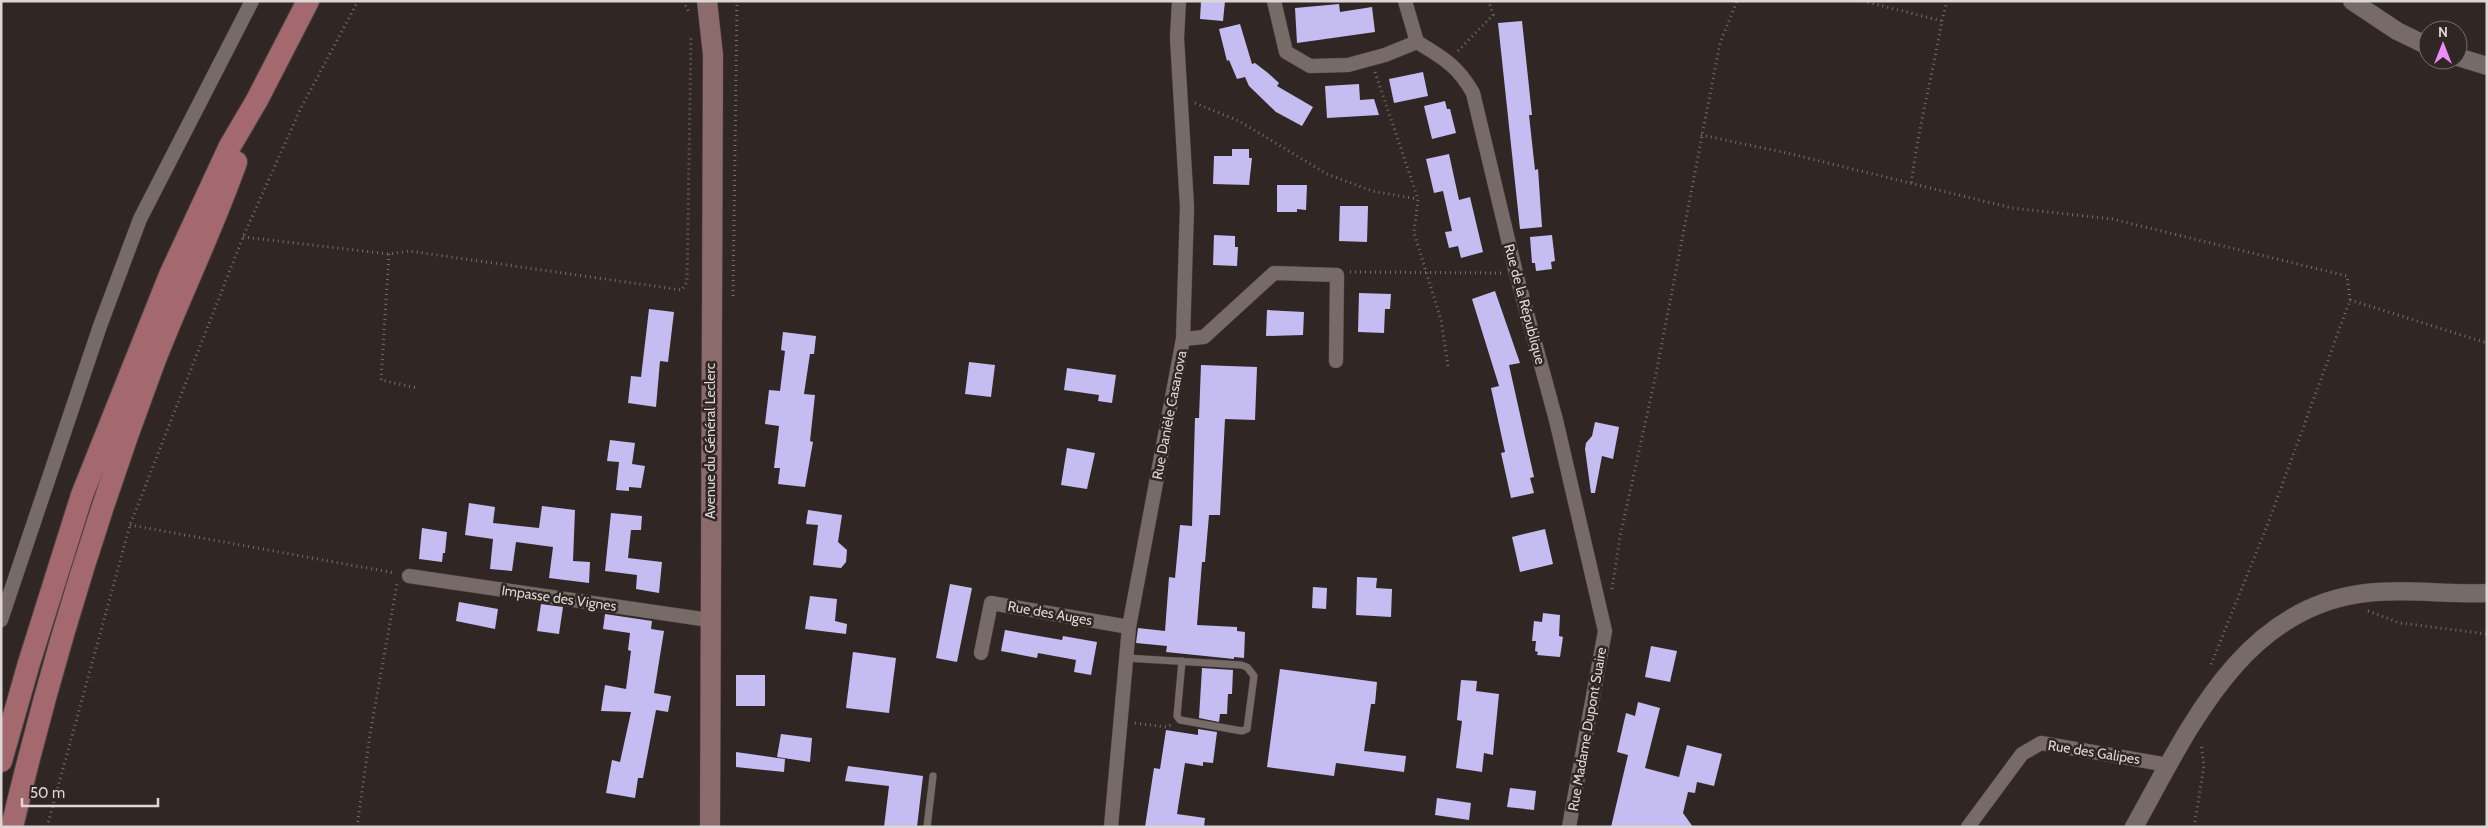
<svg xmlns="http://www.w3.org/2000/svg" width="2488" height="828" font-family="Cabin,sans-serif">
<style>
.building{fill:#c5bcf2}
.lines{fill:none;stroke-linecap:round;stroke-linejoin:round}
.service-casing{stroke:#4b4341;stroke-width:8}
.minor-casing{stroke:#4b4341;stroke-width:15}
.tertiary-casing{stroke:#4b4341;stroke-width:19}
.secondary-casing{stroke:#4b4341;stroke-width:21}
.primary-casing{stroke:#4b4341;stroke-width:24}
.path{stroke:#766f6c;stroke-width:3;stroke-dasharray:1 4;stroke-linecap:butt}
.service{stroke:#766b67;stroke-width:7}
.minor{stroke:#766b67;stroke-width:14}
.tertiary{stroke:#766b67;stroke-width:18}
.secondary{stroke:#8d6a6b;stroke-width:20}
.primary{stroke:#a4696f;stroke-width:22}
.labels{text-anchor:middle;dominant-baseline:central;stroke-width:5;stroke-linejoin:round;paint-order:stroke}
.street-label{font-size:14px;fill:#dcd6d4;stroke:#302724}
</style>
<rect width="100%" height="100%" fill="#302724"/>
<!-- building -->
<g class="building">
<path d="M1201,1H1225L1223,21L1200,19Z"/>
<path d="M1339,4L1340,12L1372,7L1375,32L1297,43L1295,8Z"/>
<path d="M1522,21L1532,115H1529L1535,170L1538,169L1542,227L1520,229L1498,23Z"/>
<path d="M1240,24L1252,64L1255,63L1268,73L1279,83L1277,86L1313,107L1302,126L1276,112L1249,86L1245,77L1237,79L1229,60L1227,61L1219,29Z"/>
<path d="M1423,72L1428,96L1394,103L1389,79Z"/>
<path d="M1359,84L1360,100L1374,99L1379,115L1327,118L1325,86Z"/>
<path d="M1445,101L1447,109H1450L1456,133L1432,139L1424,106Z"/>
<path d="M1232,149H1249V158H1252L1249,185L1213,184L1214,156H1232Z"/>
<path d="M1449,154L1459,200L1470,197L1483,252L1461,258L1458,246L1449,248L1445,232L1452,231L1443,191L1434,193L1426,159Z"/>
<path d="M1277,185H1307L1306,210L1297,209V212H1277Z"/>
<path d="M1340,206H1368L1367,242L1339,241Z"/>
<path d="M1214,235L1235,236V247H1238L1237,266L1213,265Z"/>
<path d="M1552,235L1555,261L1551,262L1552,269L1536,271L1535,263H1532L1530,237Z"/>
<path d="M1495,291L1520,363L1509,365L1534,477L1530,478L1534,493L1511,498L1501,453L1505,452L1491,388L1499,386L1472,299Z"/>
<path d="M1359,293L1391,294L1390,309H1385L1384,333L1358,332Z"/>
<path d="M649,309L674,312L668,362L660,361L656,407L628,403L631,376L641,377Z"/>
<path d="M1267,310L1304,312L1303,335L1266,336Z"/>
<path d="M783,332L816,336L814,354H810L804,394L815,395L810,441L813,442L805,487L778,484L780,468H774L779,426L765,424L769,390L780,391L785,351L781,350Z"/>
<path d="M969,362L995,365L991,397L965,394Z"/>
<path d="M1201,365L1257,367L1255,420L1225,419L1220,515H1209L1205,562H1202L1197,625L1237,627V631L1245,632L1244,658L1234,657V659L1166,652L1167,646L1136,643L1138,628L1165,631L1169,577L1175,578L1180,525L1192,526L1195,418H1199Z"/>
<path d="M1067,368L1116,375L1112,403L1098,401L1099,395L1064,390Z"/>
<path d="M1595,422L1619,427L1613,459L1602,456L1595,493H1591L1585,449L1586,443L1592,436Z"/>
<path d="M610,440L635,443L632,464L645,466L641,488L629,487V491L616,490L619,462L607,461Z"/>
<path d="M1067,448L1095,453L1087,489L1061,485Z"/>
<path d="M469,503L495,507L493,523L539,528L542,506L575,510L573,561L590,562L589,583L549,578L553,547L516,542L512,571L490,569L493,539L465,535Z"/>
<path d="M808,510L842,515L838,542L847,550L846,562L841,568L813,565L818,525L806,524Z"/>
<path d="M611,513L642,516L641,530H631L628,558L662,562L659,593L636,589L637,575L605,571Z"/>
<path d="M422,528L447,532L445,553H443L442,562L419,559Z"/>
<path d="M1545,529L1553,564L1520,572L1512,537Z"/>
<path d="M1357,577L1377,578L1376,588L1392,589L1391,617L1356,615Z"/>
<path d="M950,584L972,588L957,662L936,658Z"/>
<path d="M1313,587L1327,588L1326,609L1312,608Z"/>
<path d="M810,596L837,599L835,621L847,624L846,634L805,629Z"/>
<path d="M459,602L498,609L495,629L456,621Z"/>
<path d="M541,604L563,607L559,634L537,631Z"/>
<path d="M1543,613L1560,615L1559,636L1563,637L1560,657L1537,655L1538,652L1535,651L1536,641H1532L1534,621L1542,622Z"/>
<path d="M605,614L652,621L651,629L664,631L654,693L671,696L668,712L656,710L643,778H638L635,798L606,793L612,760L620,762L631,712L601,711L605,685L626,689L631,651L628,650L630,633L603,629Z"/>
<path d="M1005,630L1062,640L1063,636L1097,642L1091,675L1074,672L1076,660L1038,653L1037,658L1001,651Z"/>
<path d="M1651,646L1677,651L1670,682L1645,677Z"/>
<path d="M853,652L896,658L889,713L846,708Z"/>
<path d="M1202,668L1233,670L1232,694H1228L1227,714H1220L1219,722L1199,718Z"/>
<path d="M1280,669L1377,682L1375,704H1371L1364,751L1406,756L1404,772L1336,763L1334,776L1267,767Z"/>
<rect x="736" y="675" width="29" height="31"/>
<path d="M1461,680L1477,681L1476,691L1499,694L1493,755L1484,753L1482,772L1456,768L1462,721L1457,720Z"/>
<path d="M1638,702L1660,708L1645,768L1679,777L1687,745L1722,754L1714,786L1697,782L1695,793L1688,792L1683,813L1693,827H1611L1628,755L1617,752L1626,713L1635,716Z"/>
<path d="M1198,729L1217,732L1213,763L1203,762V766L1185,763L1177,814L1205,818L1204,827H1145L1154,768L1160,769L1166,730L1198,735Z"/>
<path d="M781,734L812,738L810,762L777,757Z"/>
<path d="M736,752L785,759L784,772L736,767Z"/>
<path d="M848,766L923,776L917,827H884L889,786L845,781Z"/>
<path d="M1510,788L1536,791L1534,810L1507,807Z"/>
<path d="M1437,798L1471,803L1469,820L1435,815Z"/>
</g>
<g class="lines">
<!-- service casing -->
<g class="service-casing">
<g id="service">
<path d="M1126,658L1241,665L1247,667L1254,676L1247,729L1242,731L1180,720L1177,716L1182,661"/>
<path d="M927,827L933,776"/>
</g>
</g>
<!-- minor casing -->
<g class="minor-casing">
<g id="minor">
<path d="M1274,1L1286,52L1310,66L1348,65L1385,55L1417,42"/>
<path d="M1405,1L1417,42C1443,58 1457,65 1473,93L1516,273L1556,420L1605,631L1569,827"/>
<path d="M1183,339L1204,337L1274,273L1337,275L1336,361"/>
<path d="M409,576L709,620"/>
<path d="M1,620L100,326L140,219L252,1"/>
<path d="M981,653L991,603L1129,627"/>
<path d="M1111,827L1129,627L1183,339L1187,207L1177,38L1179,1"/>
<path d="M1968,827L2022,754L2041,743L2168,765"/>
</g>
</g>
<!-- tertiary casing -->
<g class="tertiary-casing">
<g id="tertiary">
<path d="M2352,1L2397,31L2428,46"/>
<path d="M2458,57L2487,66"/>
<path d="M2134,827C2188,731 2241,607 2366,593C2406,588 2446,595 2487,593"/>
</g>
</g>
<!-- secondary casing -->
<g class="secondary-casing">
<path id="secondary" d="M707,1L713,55L710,827"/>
</g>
<!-- primary casing -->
<g class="primary-casing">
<g id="primary">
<path d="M1,761L29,663L82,495L170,275L230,146L257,100L308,1"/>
<path d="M12,827C50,667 96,516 154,362C180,295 212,230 236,162"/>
</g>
</g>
<!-- path -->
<g class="path">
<path d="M683,1L689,12"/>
<path d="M1863,1L1942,21C1932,76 1918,130 1911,185"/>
<path d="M1942,21L1947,1"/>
<path d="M1458,51L1493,15L1489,1"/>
<path d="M1375,72L1418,199L1414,233L1441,320L1448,366"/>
<path d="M1195,103L1239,121L1327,174L1372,191L1417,199"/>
<path d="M1701,135L1787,153L2012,208L2112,219L2347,276L2350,300L2267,526L2210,667"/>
<path d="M243,237L389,254L409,251L682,290L687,282L691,38"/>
<path d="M389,254L381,380L417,388"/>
<path d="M1350,272L1501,273"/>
<path d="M733,296L737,1"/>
<path d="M2350,300L2487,343"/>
<path d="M130,525L395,573"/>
<path d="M1612,589L1620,537L1656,374L1720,43L1737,1"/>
<path d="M2368,611L2400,623L2487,634"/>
<path d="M1135,723L1166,727L1171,725"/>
<path d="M47,827L130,525L243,237L300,110L358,1"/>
<path d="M357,827L370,734L397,584"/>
<path d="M2194,827L2204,766L2201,743"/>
</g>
<!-- service -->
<use href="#service" class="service"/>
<!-- minor -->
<use href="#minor" class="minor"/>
<!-- tertiary -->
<use href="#tertiary" class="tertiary"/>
<!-- secondary -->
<use href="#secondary" class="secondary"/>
<!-- primary -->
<use href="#primary" class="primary"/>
</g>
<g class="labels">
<!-- street labels -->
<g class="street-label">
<text transform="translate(1525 304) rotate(75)">Rue de la République</text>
<text transform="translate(1169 415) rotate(-79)">Rue Danièle Casanova</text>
<text transform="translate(710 441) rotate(-90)">Avenue du Général Leclerc</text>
<text transform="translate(559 598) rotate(8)">Impasse des Vignes</text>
<text transform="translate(1050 613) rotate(10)">Rue des Auges</text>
<text transform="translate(1587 729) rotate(-80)">Rue Madame Dupont Suaire</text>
<text transform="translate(2094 752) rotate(9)">Rue des Galipes</text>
</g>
</g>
<!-- border -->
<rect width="2488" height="828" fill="none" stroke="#dcd6d4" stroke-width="5"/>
<!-- north arrow -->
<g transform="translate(2443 45)"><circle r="24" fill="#302724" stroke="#756d6a"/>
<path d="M0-4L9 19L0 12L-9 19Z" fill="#ed8cf9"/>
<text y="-8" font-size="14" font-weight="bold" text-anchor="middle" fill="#dcd6d4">N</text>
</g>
<!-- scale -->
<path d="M22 798v8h136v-8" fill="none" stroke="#dcd6d4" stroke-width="2.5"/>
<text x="30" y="798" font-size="15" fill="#dcd6d4" stroke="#302724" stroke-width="4" paint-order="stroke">50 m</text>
</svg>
